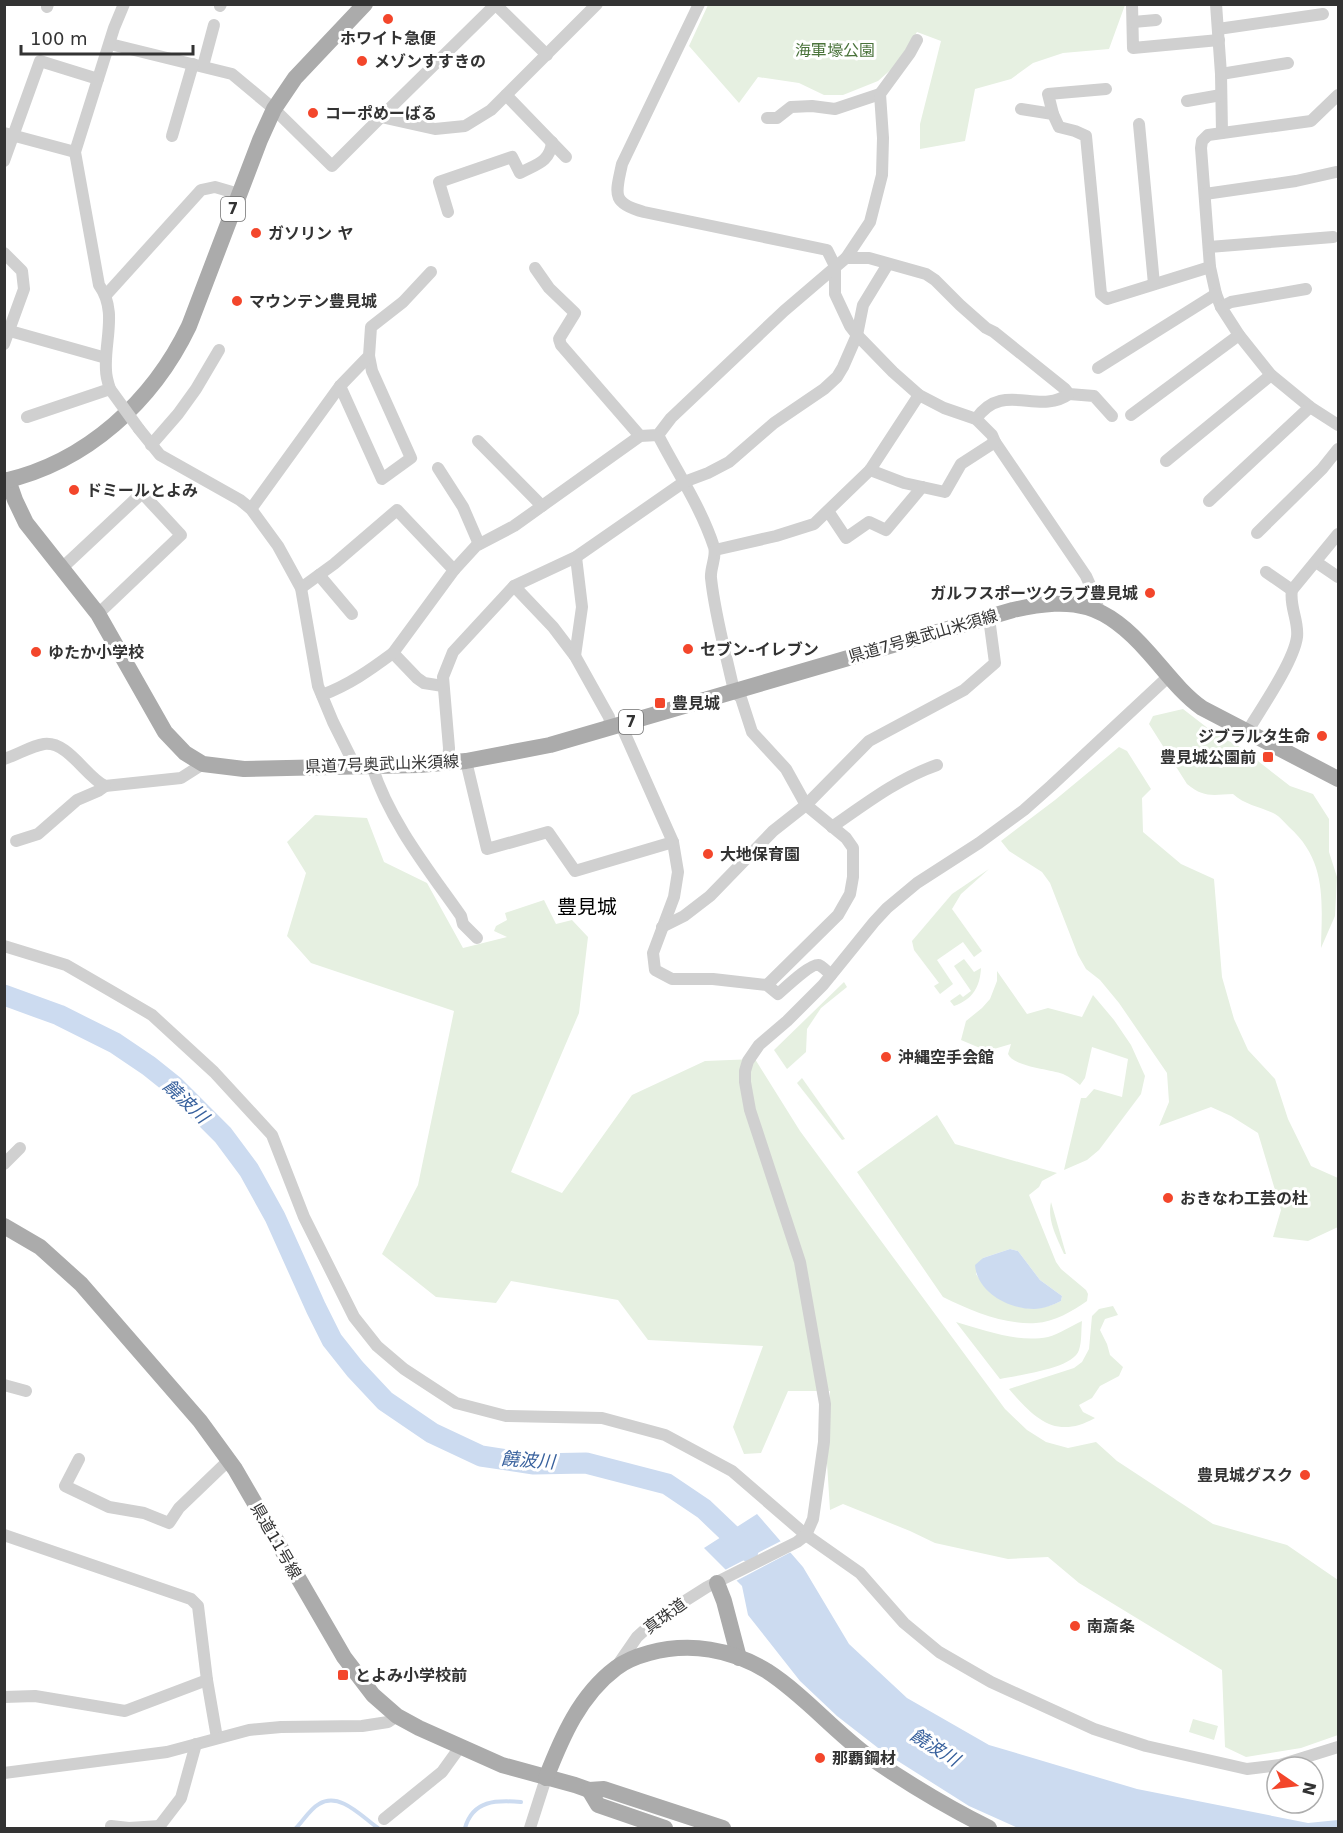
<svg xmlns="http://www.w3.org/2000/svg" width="1343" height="1833" font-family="'DejaVu Sans','Noto Sans JP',sans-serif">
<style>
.green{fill:#e6f0e1;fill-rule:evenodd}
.water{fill:#ccdbf0}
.pier{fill:#fff}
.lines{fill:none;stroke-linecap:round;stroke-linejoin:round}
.stream{stroke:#ccdbf0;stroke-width:4}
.river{stroke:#ccdbf0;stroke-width:21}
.minor{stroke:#d0d0d0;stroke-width:12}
.major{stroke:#ababab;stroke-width:16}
.minor-bridge{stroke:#d0d0d0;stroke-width:12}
.poi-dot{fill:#f3462b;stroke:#fff;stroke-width:2}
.labels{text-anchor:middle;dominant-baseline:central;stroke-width:6;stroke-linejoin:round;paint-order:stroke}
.shield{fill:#fff;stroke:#707070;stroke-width:1.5}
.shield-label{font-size:15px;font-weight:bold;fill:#333}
.poi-label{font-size:16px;font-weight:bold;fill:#333;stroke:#fff;text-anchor:start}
.park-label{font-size:16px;fill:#4a733b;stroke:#fff}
.street-label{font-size:16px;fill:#333;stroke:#fff}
.water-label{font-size:18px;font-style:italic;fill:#38619d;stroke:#fff}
.quarter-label{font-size:20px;fill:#000;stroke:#fff}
</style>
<rect width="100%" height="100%" fill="#fff"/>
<!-- green -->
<g class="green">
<path d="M708,5H1125L1109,49L1063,53L1033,63L1011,79L975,89L965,141L920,149V124L941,41L917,32L895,66L878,81L843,95H824L799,83L758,77L739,103L689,46Z"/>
<path d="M1183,709L1214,733L1240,747L1290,786L1313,794L1329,819V852L1337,877L1335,916L1321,948C1322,901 1327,861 1289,827C1284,822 1280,817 1275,814C1261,807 1245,805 1233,794C1212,795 1204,798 1187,784L1149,724L1153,716Z"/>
<path d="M1119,747L1127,751L1151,789L1142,798L1143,832L1181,864L1214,879L1222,977L1234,1019L1248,1050L1275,1079L1288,1119L1311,1166L1338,1178V1227L1308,1241L1273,1237L1281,1210L1258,1133L1231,1116L1211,1107L1159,1126L1169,1102L1167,1073L1119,1003L1100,980L1086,969L1078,955L1050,883L1042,872L1009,851L1001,841L1055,800Z"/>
<path d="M315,815L367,818L384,862L427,883L463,948L507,937L494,931L496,926L507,920L505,913L544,900L556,924L572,920L588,937L579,1013L511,1172L562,1193L632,1095L705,1061L755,1059L800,1131L1005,1409L1027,1430L1046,1442L1068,1448L1096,1442L1117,1461L1213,1524L1287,1545L1338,1580V1735L1301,1748L1246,1757L1225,1747L1222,1670L1079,1583L1048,1557L1008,1559L935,1543L910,1531L843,1504L830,1510L827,1463L830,1391H788L761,1453L744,1454L733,1427L763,1346L648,1340L618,1300L511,1281L496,1303L436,1297L382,1254L418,1185L454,1011L311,963L287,936L306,873L287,842Z"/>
<path d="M989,869L961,894L952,909L982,951L974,957L963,942L937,960L953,984L940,994L934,986L939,983L914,950L912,941L952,894Z"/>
<path d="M964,959L974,972L981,968C980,987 973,999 954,1006L950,1001L960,994L963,997L971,991L954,966Z"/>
<path d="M997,971L1027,1014L1048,1008L1082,1017L1093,995L1114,1020L1131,1045L1145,1076L1141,1094L1099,1150L1087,1160L1064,1170L1081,1098H1086L1094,1089L1122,1097L1128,1059L1092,1047L1085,1078L1080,1085C1075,1081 1070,1077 1063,1074C1049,1069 1014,1067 1008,1054L1011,1044L987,1051L961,1040L966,1021L982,1008L990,999L997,981Z"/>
<path d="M844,982L847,987L821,1008L807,1029L806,1052L787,1069L774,1050Z"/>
<path d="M802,1078L845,1139L842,1140L797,1083Z"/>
<path d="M937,1115L955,1144L1057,1173L1042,1181L1039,1187L1029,1195L1056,1262L1061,1269L1086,1290L1088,1294L1087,1301C1073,1311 1054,1322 1036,1323C1005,1325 971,1311 943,1297L857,1172ZM1010,1249L1018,1251L1040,1280L1062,1296L1061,1301C1028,1318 995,1304 976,1274L983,1258Z"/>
<path d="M1051,1202L1066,1254H1064C1057,1237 1047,1221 1051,1202Z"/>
<path d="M1113,1306L1118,1315L1105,1319L1100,1330L1107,1344L1110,1355L1123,1367L1119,1376L1100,1386L1092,1398L1079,1405L1083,1412L1095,1418C1056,1440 1035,1419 1009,1389L1074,1368L1082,1362L1089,1349L1092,1316L1099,1309Z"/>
<path d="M1082,1321C1081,1330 1082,1341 1079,1350C1073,1369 1018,1375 1000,1379L956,1322C985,1330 1017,1343 1048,1337C1059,1334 1071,1326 1082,1321Z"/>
<path d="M1193,1719L1218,1726L1214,1740L1189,1732Z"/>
</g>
<!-- water -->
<g class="water">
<path d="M1010,1249L1018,1251L1040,1280L1062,1296L1061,1301C1053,1305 1043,1309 1034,1309C1008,1309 977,1292 975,1265L983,1258Z"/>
<path d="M757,1514L803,1567L849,1644L907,1698L989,1745L1137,1789L1308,1823L1338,1820V1828H1018L969,1806L882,1751L837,1716L800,1681L748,1615L742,1586L704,1548Z"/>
</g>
<!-- pier -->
<path class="pier" d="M783,1540L793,1551L734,1582L723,1571Z"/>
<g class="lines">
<!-- stream -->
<g class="stream">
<path d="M296,1828C303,1821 310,1809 319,1804C340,1791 363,1818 378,1828"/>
<path d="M465,1828C473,1800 496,1800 521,1802"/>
</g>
<!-- river -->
<path class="river" d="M4,995L59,1015L115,1043L149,1066L174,1086L223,1135L249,1170L275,1217L316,1308L332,1340L355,1369L385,1401L432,1433L481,1456L534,1464L586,1463L667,1484L704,1509L748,1551"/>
<!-- minor -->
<g class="minor">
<path d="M495,4L547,55"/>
<path d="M699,4L622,164C616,193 610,203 644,212L827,250L835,266V294L850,326L857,335L893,372L919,395L944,408L976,419L992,435L995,442L1086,576L1094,594L1099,611"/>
<path d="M1132,4L1133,48L1219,40"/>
<path d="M1216,4L1221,74L1222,133"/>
<path d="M220,6L221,4"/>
<path d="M47,7L48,4"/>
<path d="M1133,22L1156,20"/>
<path d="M1218,29L1323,14"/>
<path d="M110,44L232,74L274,109L332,166L381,117L435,129L465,126L491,110L597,4"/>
<path d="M203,66L214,25"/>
<path d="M1221,74L1288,63"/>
<path d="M1106,89L1048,94L1053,114L1059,127L1075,131L1086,136L1101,294L1107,299L1210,267"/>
<path d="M506,95L566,157"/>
<path d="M1338,95L1311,121L1208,135L1202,141L1201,148L1210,267L1216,294L1221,307L1239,335L1271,375L1310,407L1338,425"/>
<path d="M1187,101L1221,95"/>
<path d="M1021,109L1053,114"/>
<path d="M381,117L496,4"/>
<path d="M767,118H777L791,107L812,106L835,109L880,94"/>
<path d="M1139,124L1154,284"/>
<path d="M4,133L75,152"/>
<path d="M172,136L193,64"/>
<path d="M4,161L40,61L98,79"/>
<path d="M1205,194L1296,181L1336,172"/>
<path d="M448,212L439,182L512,157L520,173C537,164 550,162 552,142"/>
<path d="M1209,247L1333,237"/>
<path d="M4,253L22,271L24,289L4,344"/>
<path d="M846,258H869L926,274L935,280L960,305L986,328L994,332L1065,389L1069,394L1094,396L1112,416"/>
<path d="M535,268L549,288L575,313L559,339L561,345L640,436"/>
<path d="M106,295L201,190L215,187L239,194"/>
<path d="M1221,307L1231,302L1306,289"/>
<path d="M10,331L106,358"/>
<path d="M1098,368L1216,294"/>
<path d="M340,386L382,479L411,458L372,371L369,356"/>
<path d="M1131,415L1239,335"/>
<path d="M27,417L110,389C108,383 106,376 106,370C104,341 118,311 99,285L75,152L114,28L124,4"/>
<path d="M976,419C1003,380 1038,416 1069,394"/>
<path d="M139,429L160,455L240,500L251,509L278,546L301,588L318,686L333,722L355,766"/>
<path d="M658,435C677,472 701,507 714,547C717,556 710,568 711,578C715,616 726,654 734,691L741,698L752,732L786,769L806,805L846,838L853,848V877L850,894L838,915L767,985"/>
<path d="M478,441L542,506"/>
<path d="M151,445L178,414L196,389L219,350"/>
<path d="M1166,461L1271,375"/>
<path d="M438,468L463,507L479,544"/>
<path d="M870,470L904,483L945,492L961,464L995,442"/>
<path d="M1209,501L1310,407"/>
<path d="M251,509L340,386L369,356L371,327L403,302L431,272"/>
<path d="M828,511L846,538L869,522L886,530L922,487"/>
<path d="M1257,533L1322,469L1338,449"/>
<path d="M715,550L776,536L814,524L870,470L919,395"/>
<path d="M1316,562L1338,577"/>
<path d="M62,568L142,493L181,535L98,614"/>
<path d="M1266,572L1292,590"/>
<path d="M319,575L352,614"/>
<path d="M514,586L553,627L575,656L609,717L611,727"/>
<path d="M301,588L334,564L397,510L454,570"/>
<path d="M575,656L582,607L576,557"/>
<path d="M443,686L424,683L417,678L393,653L454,570L476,546L514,526L640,436L658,435L671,418L784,311L846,258L870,222L882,175L883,138L880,94L910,53L917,40"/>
<path d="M322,695C349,685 370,670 393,653"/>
<path d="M621,725L673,842L678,872L674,897L653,953L655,970L672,979H713L767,985L778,994C785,988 811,963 819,965C823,967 828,972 831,975"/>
<path d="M1247,732C1261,709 1294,661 1297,637C1299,621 1289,606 1292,590L1338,534"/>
<path d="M4,759C17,755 31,746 44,744C68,741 85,776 105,786L181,778L203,764"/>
<path d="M466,761L487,849L548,832L575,871L673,842"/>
<path d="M448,763L449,748L443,677L453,652L514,586L576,557L684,482L708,473L729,462L774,423L824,389L837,377L843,367L857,335L863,305L888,264"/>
<path d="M372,766C390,822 428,869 461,916L463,924L477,938"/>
<path d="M832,827C865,804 899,778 937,765"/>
<path d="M16,841L38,834L77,800L98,791L105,786"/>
<path d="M662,927L684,916L710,896L773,831L806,805L869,741L964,690L995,663L989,618"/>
<path d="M4,946L66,965L111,991L152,1015L214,1072L272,1135L304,1217L354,1317L377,1346L404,1369L456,1403L506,1416L602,1418L665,1435L732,1471L806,1535L860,1573L904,1623L939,1652L991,1682L1094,1729L1146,1746L1247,1769L1280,1765L1338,1747"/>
<path d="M4,1164L20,1148"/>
<path d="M4,1385L26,1391"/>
<path d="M79,1459L65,1486L109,1507L144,1513L169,1523L179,1508L229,1460"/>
<path d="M4,1535L191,1599L198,1606L207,1680L217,1738"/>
<path d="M617,1666L637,1637L658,1618L707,1587L797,1542L806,1535L813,1519L824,1442L825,1404L800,1262L750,1110L745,1082V1071L748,1061L759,1045L787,1021L823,985L874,922L887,908L917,883L979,843L1024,810L1051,786L1168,677"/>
<path d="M4,1697L35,1696L125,1711L207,1680"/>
<path d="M4,1773L167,1752L249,1730L281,1727L362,1726L388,1722L397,1716"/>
<path d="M384,1819L442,1772L460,1747"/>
<path d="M111,1826L129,1828L160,1826"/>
<path d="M158,1828L181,1798L196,1744"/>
<path d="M530,1828L546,1778"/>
</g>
<!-- major -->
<g class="major">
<path d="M8,480L15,500L26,523L98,614L165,732L185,753L203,764L244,769L419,765L466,761L550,745L1013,610C1075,596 1105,603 1148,652C1166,672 1181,693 1202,708L1338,779"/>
<path d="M4,481C87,462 153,401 189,326L260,140L274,109L295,78L365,4"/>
<path d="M4,1226L40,1247L81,1284L200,1421L235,1469L344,1657L373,1695L397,1716L419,1728L502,1765L575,1785L589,1790L604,1789L723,1828"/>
<path d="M717,1583L724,1601L739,1658"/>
<path d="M546,1778C562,1737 580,1695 616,1668C625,1661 638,1656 649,1653C690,1642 731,1649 767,1671C804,1695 833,1730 868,1756C907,1783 947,1807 989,1828"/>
<path d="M589,1790L598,1805L665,1828"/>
</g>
<!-- minor-bridge -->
<path class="minor-bridge" d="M110,389L139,429"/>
</g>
<!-- markers -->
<g class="poi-dot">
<circle cx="388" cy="19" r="6"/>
<circle cx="362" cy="61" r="6"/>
<circle cx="313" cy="113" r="6"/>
<circle cx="256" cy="233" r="6"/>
<circle cx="237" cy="301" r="6"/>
<circle cx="74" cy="490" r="6"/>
<circle cx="1150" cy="593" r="6"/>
<circle cx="688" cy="649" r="6"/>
<circle cx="36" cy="652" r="6"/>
<rect x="654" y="697" width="12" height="12" rx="3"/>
<circle cx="1322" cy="736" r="6"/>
<rect x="1262" y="751" width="12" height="12" rx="3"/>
<circle cx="708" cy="854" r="6"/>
<circle cx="886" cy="1057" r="6"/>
<circle cx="1168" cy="1198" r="6"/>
<circle cx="1305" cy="1475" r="6"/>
<circle cx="1075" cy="1626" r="6"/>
<rect x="337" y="1669" width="12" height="12" rx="3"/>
<circle cx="820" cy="1758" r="6"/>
</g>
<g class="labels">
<!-- shield labels -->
<g class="shield">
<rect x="221" y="197" width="24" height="24" rx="4.5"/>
<rect x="619" y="710" width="24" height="24" rx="4.5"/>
</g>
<g class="shield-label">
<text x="233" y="209">7</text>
<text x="631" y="722">7</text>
</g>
<!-- poi labels -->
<g class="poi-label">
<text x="388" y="38" text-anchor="middle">ホワイト急便</text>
<text x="374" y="61">メゾンすすきの</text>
<text x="325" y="113">コーポめーばる</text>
<text x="268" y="233">ガソリン ヤ</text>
<text x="249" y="301">マウンテン豊見城</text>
<text x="86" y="490">ドミールとよみ</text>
<text x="1138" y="593" text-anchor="end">ガルフスポーツクラブ豊見城</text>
<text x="700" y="649">セブン-イレブン</text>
<text x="48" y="652">ゆたか小学校</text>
<text x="672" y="703">豊見城</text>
<text x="1310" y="736" text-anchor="end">ジブラルタ生命</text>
<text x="1256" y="757" text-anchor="end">豊見城公園前</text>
<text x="720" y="854">大地保育園</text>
<text x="898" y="1057">沖縄空手会館</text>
<text x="1180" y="1198">おきなわ工芸の杜</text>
<text x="1293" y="1475" text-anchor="end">豊見城グスク</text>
<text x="1087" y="1626">南斎条</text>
<text x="355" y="1675">とよみ小学校前</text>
<text x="832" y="1758">那覇鋼材</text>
</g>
<!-- park labels -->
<g class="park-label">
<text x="835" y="50">海軍壕公園</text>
</g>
<!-- street labels -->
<g class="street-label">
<text transform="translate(923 636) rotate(-16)">県道7号奥武山米須線</text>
<text transform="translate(382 764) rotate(-2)">県道7号奥武山米須線</text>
<text transform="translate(276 1541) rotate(60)">県道11号線</text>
<text transform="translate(665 1616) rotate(-36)">真珠道</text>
</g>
<!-- water labels -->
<g class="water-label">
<text transform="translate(186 1101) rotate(43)">饒波川</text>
<text transform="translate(528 1460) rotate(4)">饒波川</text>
<text transform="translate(935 1747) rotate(32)">饒波川</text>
</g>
<!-- quarter labels -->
<g class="quarter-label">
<text x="587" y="907">豊見城</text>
</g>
</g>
<!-- border -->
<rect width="1343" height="1833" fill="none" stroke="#333333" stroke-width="12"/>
<!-- north arrow -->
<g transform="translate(1295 1785) rotate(104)"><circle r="28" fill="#ffffff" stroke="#adadad" stroke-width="1.5"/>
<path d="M0-4.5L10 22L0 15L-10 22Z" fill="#f3462b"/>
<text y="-9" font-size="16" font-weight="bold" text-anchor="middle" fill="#333333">N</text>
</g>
<!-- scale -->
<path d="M21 45v9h172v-9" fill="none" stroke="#333333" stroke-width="3"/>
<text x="30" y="45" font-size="18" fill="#333333" stroke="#ffffff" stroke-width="4.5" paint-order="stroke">100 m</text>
</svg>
